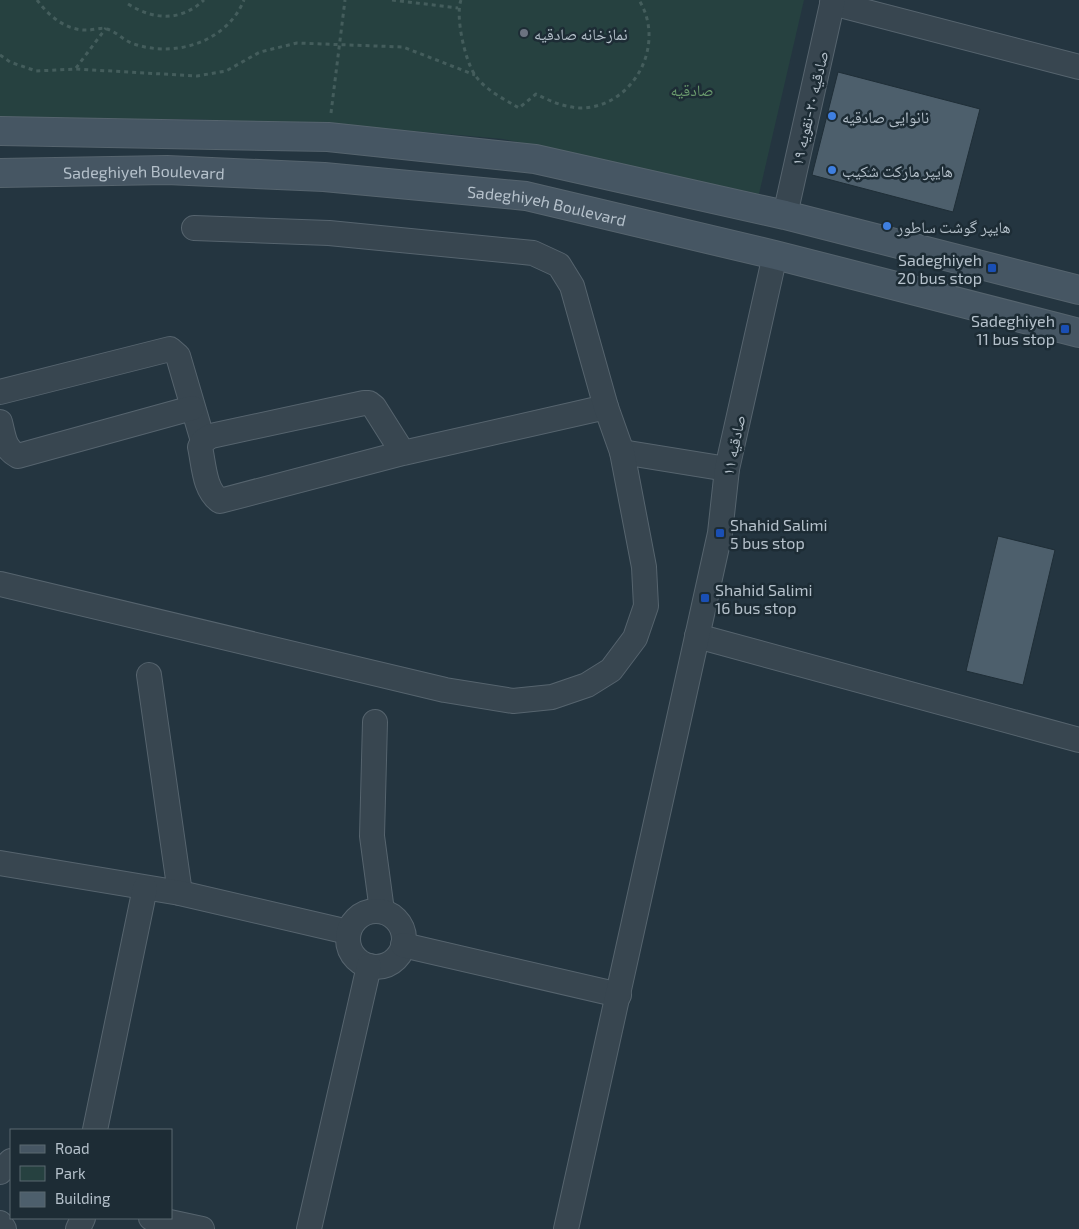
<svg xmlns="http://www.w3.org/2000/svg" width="1079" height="1229" font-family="'Exo 2','Noto Naskh Arabic',sans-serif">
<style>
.green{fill:#264140}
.building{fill:#4d5f6c;stroke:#1f2e37}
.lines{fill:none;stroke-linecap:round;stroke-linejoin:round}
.street-casing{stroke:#56646e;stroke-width:26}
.secondary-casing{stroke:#56646e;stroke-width:30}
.path{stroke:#445d5c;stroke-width:3;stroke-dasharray:4 4;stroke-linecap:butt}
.street{stroke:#384650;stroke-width:24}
.secondary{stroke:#465663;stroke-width:28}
.worship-dot{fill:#6b7280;stroke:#1d2c35;stroke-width:2}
.shop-dot{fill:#3f7fe0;stroke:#1d2c35;stroke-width:2}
.transit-dot{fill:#1a4fb4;stroke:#1d2c35;stroke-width:2}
.labels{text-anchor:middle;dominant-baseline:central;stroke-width:5;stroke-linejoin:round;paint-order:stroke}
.poi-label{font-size:16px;fill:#b5c1cb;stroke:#1d2c35;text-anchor:start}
.park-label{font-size:16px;fill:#6b9c6e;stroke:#1d2c35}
.street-label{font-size:16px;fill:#b5c1cb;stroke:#1d2c35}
</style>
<rect width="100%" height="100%" fill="#243540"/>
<!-- green -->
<path class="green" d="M0,0H804L759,194L503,139L333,124L184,119L0,121Z"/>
<!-- building -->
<g class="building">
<path d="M838,72L980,109L953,212L812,175Z"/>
<path d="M998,536L1055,550L1023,685L966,671Z"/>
</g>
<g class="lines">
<!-- street casing -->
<g class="street-casing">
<g id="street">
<path d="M832,3L1079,67"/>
<path d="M785,215L833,0"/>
<path d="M0,392L170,349L178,356L203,441"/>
<path d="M0,422C4,437 4,449 18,456L192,408"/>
<path d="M622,452L727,469"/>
<path d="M403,453L374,407L369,403H364L211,436L203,441L200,447C204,465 204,490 220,501L403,453L606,407"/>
<path d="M0,584L445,690L513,701L552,697L587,685L611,670L635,638L646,606L644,567L622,452L606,407L572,286L559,265L533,253L329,233L194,228"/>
<path d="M697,636L1079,740"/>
<path d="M149,675L180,893"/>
<path d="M375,722L372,836L382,911"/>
<path d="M0,863L180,893L348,932"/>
<circle cx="376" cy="939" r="28"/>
<path d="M403,945L619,995"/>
<path d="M95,1130L145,888"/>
<path d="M0,1172L11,1161"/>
<path d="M151,1218L202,1229"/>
<path d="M0,1223L4,1229"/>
<path d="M78,1229L83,1218"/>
<path d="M309,1229L369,966"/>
<path d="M566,1229L720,533L727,469L775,255"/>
</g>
</g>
<!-- secondary casing -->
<g class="secondary-casing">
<g id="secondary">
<path d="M0,131L328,137L535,159L785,215L1079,290"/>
<path id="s1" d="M0,173L167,170L324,177L526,196L775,255L1079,333"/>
</g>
</g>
<!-- path -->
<g class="path">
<path d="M37,0C49,16 66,31 88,30C94,30 102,27 107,29C117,32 124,41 134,44C175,58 227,42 244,0"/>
<path d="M392,0L458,8"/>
<path d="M461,0C455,16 465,61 475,75C485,90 504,99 519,108L536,94C550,101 563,107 580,108C633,108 667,45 639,0"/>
<path d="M128,4C154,20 180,22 204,0"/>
<path d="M0,55L10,62L36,71L76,69L197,76L226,71L260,52L297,43L403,47L475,75"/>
<path d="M76,68L106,28"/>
<path d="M331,113L345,0"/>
</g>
<!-- street -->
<use href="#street" class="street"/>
<!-- secondary -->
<use href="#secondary" class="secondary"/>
</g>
<!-- markers -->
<circle class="worship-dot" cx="524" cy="33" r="5"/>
<g class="shop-dot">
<circle cx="832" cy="116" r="5"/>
<circle cx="832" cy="170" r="5"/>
<circle cx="887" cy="226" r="5"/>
</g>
<g class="transit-dot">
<rect x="987" y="263" width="10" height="10" rx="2.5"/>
<rect x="1060" y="324" width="10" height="10" rx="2.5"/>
<rect x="715" y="528" width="10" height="10" rx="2.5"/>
<rect x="700" y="593" width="10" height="10" rx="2.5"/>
</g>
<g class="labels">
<!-- poi labels -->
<g class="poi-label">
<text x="534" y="33">نمازخانه صادقیه</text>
<text x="842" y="116">نانوایی صادقیه</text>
<text x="842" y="170">هایپر مارکت شکیب</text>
<text x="897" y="226">هایپر گوشت ساطور</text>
<text x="982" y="259" text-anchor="end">Sadeghiyeh<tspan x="982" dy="18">20 bus stop</tspan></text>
<text x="1055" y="320" text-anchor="end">Sadeghiyeh<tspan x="1055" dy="18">11 bus stop</tspan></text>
<text x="730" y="524">Shahid Salimi<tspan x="730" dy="18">5 bus stop</tspan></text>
<text x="715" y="589">Shahid Salimi<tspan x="715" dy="18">16 bus stop</tspan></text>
</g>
<!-- park labels -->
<g class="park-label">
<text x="692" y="89">صادقیه</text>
</g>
<!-- street labels -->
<g class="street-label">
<text transform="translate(809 108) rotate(-77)">صادقیه ۲۰-نقویه ۱۹</text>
<text stroke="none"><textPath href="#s1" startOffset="144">Sadeghiyeh Boulevard</textPath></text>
<text stroke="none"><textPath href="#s1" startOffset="549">Sadeghiyeh Boulevard</textPath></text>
<text transform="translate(733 445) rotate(-78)">صادقیه ۱۱</text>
</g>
</g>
<!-- legend -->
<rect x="10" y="1129" width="162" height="90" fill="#1d2c35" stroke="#5a6871"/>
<rect x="20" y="1145" width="25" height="8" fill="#465663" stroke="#5a6871"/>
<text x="55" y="1154" font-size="15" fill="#b5c1cb">Road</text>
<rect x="20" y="1166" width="25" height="15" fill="#264140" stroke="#5a6871"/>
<text x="55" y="1179" font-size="15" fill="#b5c1cb">Park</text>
<rect x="20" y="1192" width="25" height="15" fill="#4d5f6c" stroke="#5a6871"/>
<text x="55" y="1204" font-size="15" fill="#b5c1cb">Building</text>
</svg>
